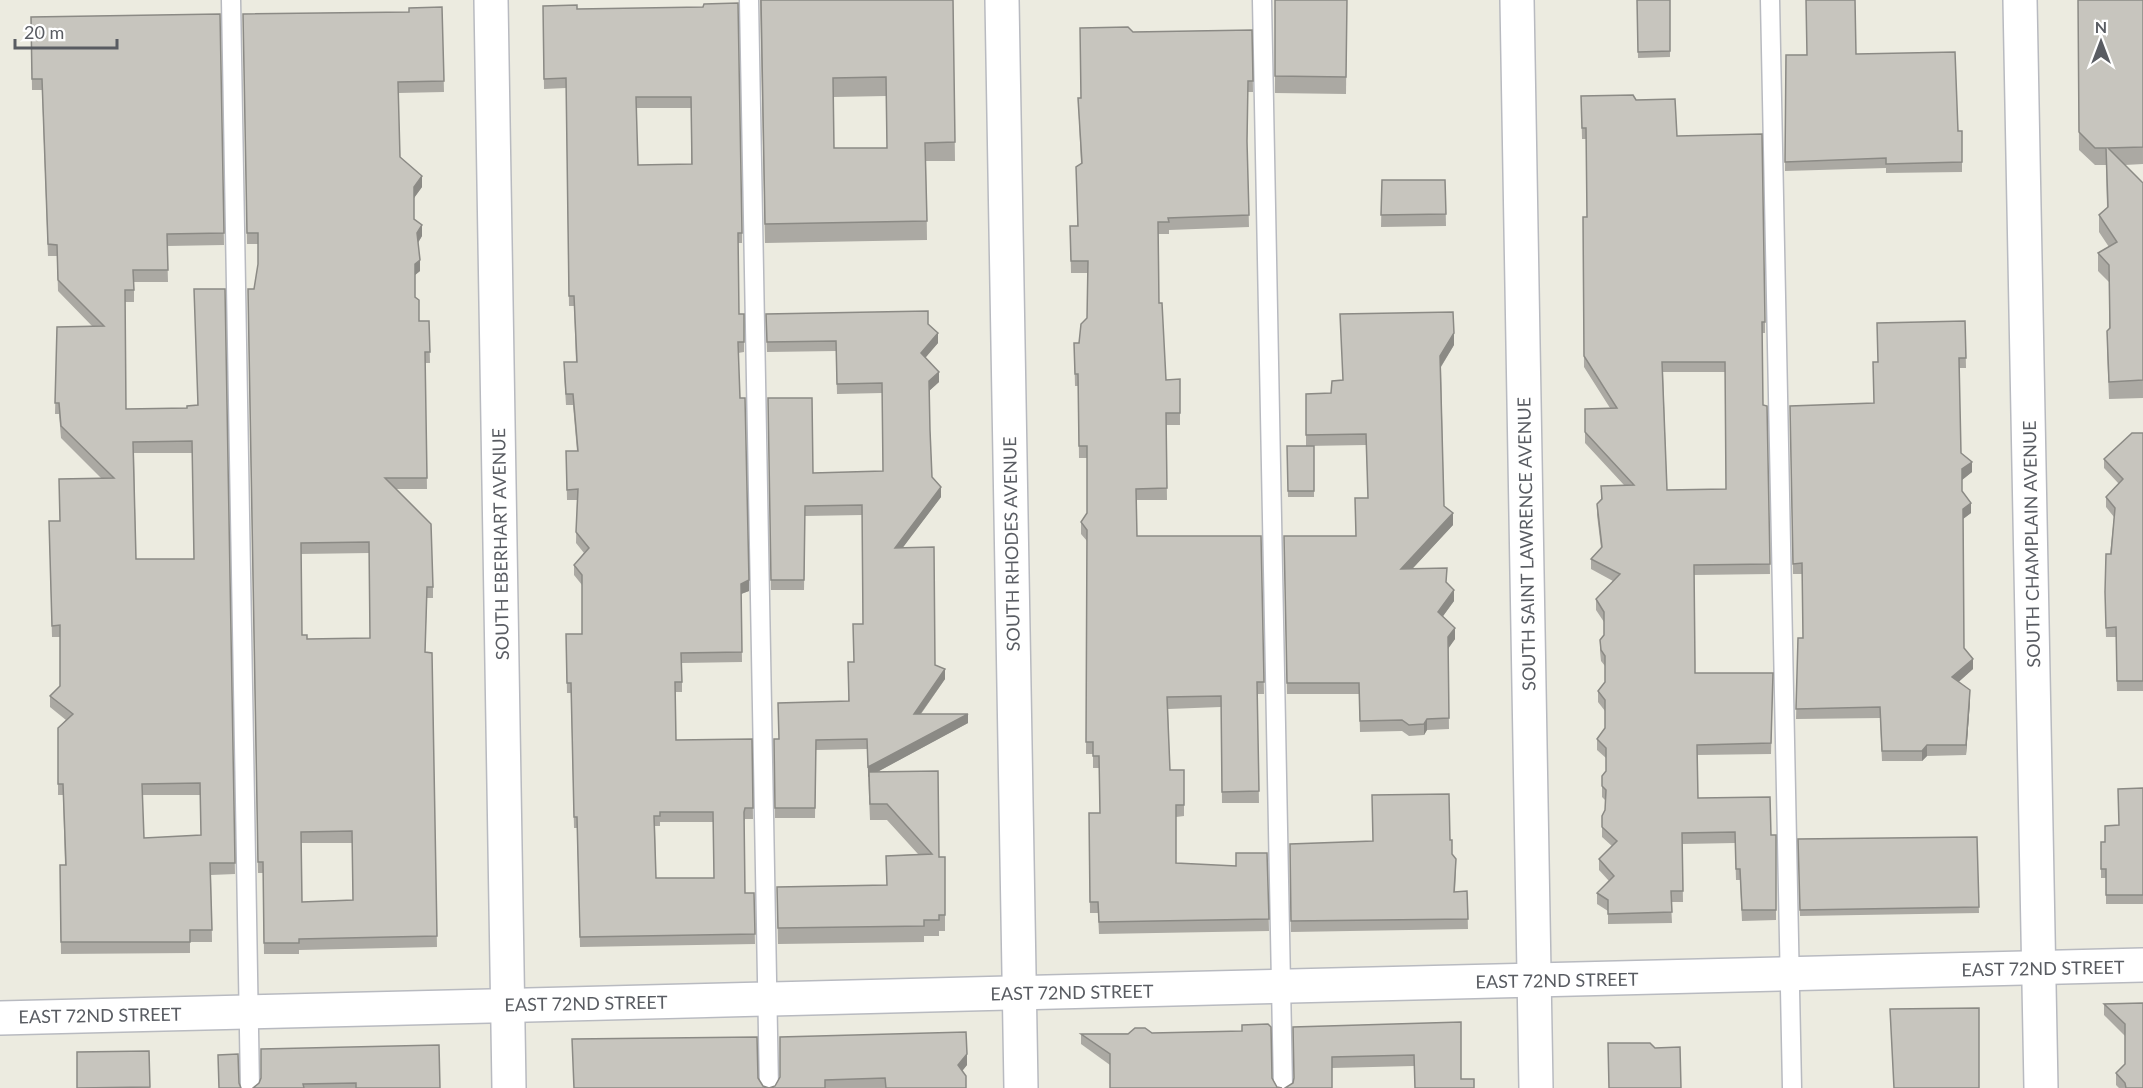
<svg xmlns="http://www.w3.org/2000/svg" width="2143" height="1088" font-family="Lato,sans-serif">
<style>
.lines{fill:none;stroke-linecap:round;stroke-linejoin:round}
.service-casing{stroke:#b8bac0;stroke-width:21}
.minor-casing{stroke:#b8bac0;stroke-width:36}
.service{stroke:#fff;stroke-width:18}
.minor{stroke:#fff;stroke-width:33}
.wall{fill:#aba9a3;fill-rule:evenodd}
.shaded-wall{fill:#8b8a85}
.building{fill:#c7c5be;stroke:#8b8a85;stroke-width:1.5;fill-rule:evenodd}
.labels{text-anchor:middle;dominant-baseline:central;stroke-width:6;stroke-linejoin:round;paint-order:stroke}
.street-label{font-size:18px;fill:#595c62;stroke:#fff}
</style>
<rect width="100%" height="100%" fill="#ecebe0"/>
<g class="lines">
<!-- service casing -->
<g class="service-casing">
<g id="service">
<path d="M231,0L250,1088"/>
<path d="M749,0L769,1088"/>
<path d="M1262,0L1283,1088"/>
<path d="M1770,0L1792,1088"/>
</g>
</g>
<!-- minor casing -->
<g class="minor-casing">
<g id="minor">
<path d="M491,0L509,1088"/>
<path d="M1002,0L1021,1088"/>
<path d="M1517,0L1536,1088"/>
<path d="M2020,0L2041,1088"/>
<path d="M0,1018L2143,965"/>
</g>
</g>
<!-- service -->
<use href="#service" class="service"/>
<!-- minor -->
<use href="#minor" class="minor"/>
</g>
<!-- wall -->
<g class="wall">
<path d="M760,0H953L955,161H926L927,240L765,243ZM886,96L887,148H834L833,97Z"/>
<path d="M1275,0H1347L1346,94L1275,93Z"/>
<path d="M1637,0H1670V57L1638,58Z"/>
<path d="M2078,0H2143V164L2125,165L2143,183V398L2109,399L2107,349V331L2109,329V282L2098,271V253L2109,247L2099,232V215L2107,208L2106,165H2095L2079,150Z"/>
<path d="M543,6L577,9L703,7L742,233V243H738L739,314L744,342V352L738,353L749,591L741,594L742,662L682,663V692H675L676,740L752,739L753,819H745L744,822L745,893H754L755,944L580,947L577,828H574L571,693H567L566,634H582V585L574,575V565L584,553L576,543L577,500H567L566,451H577L573,405H566L564,372L576,362L574,306H569L566,88L544,89ZM636,108H691V164L638,165ZM660,822H713L714,878H656L655,826H660Z"/>
<path d="M442,7L444,92L398,93L400,157L422,187L414,198V219L422,236L418,243L420,271L415,275V297L419,321H429L430,363H425L427,489H396L433,587V598H427L425,652L432,653L437,947L299,950V954H264L263,873H258L248,300L254,289L258,265V244H247L243,14L409,12V8ZM369,553L370,638L307,639L302,635L301,554ZM301,843H352L353,900L302,902Z"/>
<path d="M220,14L224,245L167,246L168,282H134V302H125L126,409L187,408L197,405L225,289L235,874L211,875L212,942H190V953L61,954L60,865H65L63,795H58V728L66,720L50,707V696L60,686V637H52L49,521H60L102,479L61,438L59,414H55L57,327H93L58,291L57,256H48L42,90H32L31,17ZM134,453H192L194,559H136ZM142,795H200L201,835L144,838Z"/>
<path d="M1252,30L1253,92H1248L1247,146L1249,227L1169,230V234H1158L1159,303L1166,380L1180,379V425H1166L1167,500H1137V536H1261L1264,694H1257L1259,803H1222L1221,707L1168,709L1170,770H1184V816L1176,817V863L1236,866L1267,853L1269,931L1099,934L1098,913H1090L1089,813H1100L1099,768H1093V754H1086L1087,541L1081,534V522L1087,513V458H1079L1078,386H1075L1074,343H1079L1087,318L1088,273H1071L1070,226H1077L1081,164L1078,98H1081L1133,32Z"/>
<path d="M1856,54L1958,131H1962V172L1886,173V168L1785,171L1786,55Z"/>
<path d="M1581,96L1636,100L1677,136L1765,322V333H1762L1763,405L1767,406L1770,574L1694,575L1695,665V673H1773L1771,754L1697,755L1698,798L1771,835H1776V920L1742,921L1740,880H1736L1735,843L1682,844L1683,902H1671L1672,923L1608,924V911L1597,904V893L1609,881L1599,870V859L1612,846L1602,837V816L1605,810L1606,801L1602,797V776L1606,771V758L1597,750V739L1605,728V711L1598,702V691L1605,682V666L1601,661L1600,651V640L1604,635V622L1596,610V599L1613,581L1591,569V559L1601,548L1597,515V504L1601,499V486L1624,485L1585,443V409L1610,408L1584,367L1583,217H1587L1586,139H1582ZM1663,372H1725L1726,489L1667,490Z"/>
<path d="M1382,180H1445L1446,226L1381,227Z"/>
<path d="M766,314L928,324L938,343L925,357L939,382L929,391L930,430L932,477L941,497L902,548L935,665L945,679L921,714L968,723L877,772L939,857H945V931H939V936H924V942L778,944L777,887L887,885L886,856L918,854L887,820H870L867,749L816,750L815,818H775L774,739H779L848,701L853,662L863,624L862,515L805,516L804,590H771L768,398L813,473L883,471L882,393L837,394L836,351L767,352Z"/>
<path d="M1965,321L1966,368H1959L1961,453L1972,472L1962,480V491L1971,513L1963,519L1964,648L1973,669L1958,682L1970,701L1966,755L1927,756L1922,761H1882L1880,718L1796,719L1798,638H1803L1802,574H1793L1790,406L1874,403Z"/>
<path d="M1454,345L1441,367L1444,506L1453,525L1412,569L1446,583L1454,601L1443,616L1455,639L1448,648L1449,729L1427,730L1424,735L1409,736L1402,731L1360,732L1359,694H1287L1284,536H1356L1368,498L1366,445L1306,446V394L1331,393L1342,380Z"/>
<path d="M2143,433V691H2117L2116,637H2106L2105,602L2114,517L2106,507V497L2119,484L2104,468V459Z"/>
<path d="M1287,446H1314V497H1288Z"/>
<path d="M2143,788V904H2106V878H2101V842H2105L2119,825Z"/>
<path d="M1977,837L1979,913L1800,916L1798,839Z"/>
<path d="M1450,840L1452,854L1456,870L1455,892L1467,891L1468,929L1291,932L1290,844Z"/>
<path d="M2143,1003V1088H2119L2116,1085V1073L2125,1064V1036L2104,1015V1004Z"/>
<path d="M1461,1022V1079L1414,1066L1332,1068L1293,1083L1294,1078L1293,1027Z"/>
<path d="M1152,1033L1272,1078L1277,1087L1110,1065L1081,1044V1034Z"/>
<path d="M261,1049L440,1088H253L259,1083L261,1078Z"/>
<path d="M149,1051L150,1088H77Z"/>
<path d="M967,1065L962,1071L966,1088H573L758,1078L763,1086L769,1088L775,1086L780,1077Z"/>
</g>
<!-- shaded-wall -->
<g class="shaded-wall">
<path d="M422,176V187L414,198V187Z"/>
<path d="M422,225V236L417,244V233Z"/>
<path d="M420,260V271L415,275V264Z"/>
<path d="M938,333V343L921,363V353Z"/>
<path d="M1454,333V345L1440,368V356Z"/>
<path d="M939,372V382L929,391V381Z"/>
<path d="M1972,462V472L1962,480V469Z"/>
<path d="M941,487V497L895,558V548Z"/>
<path d="M1971,503V513L1963,519V509Z"/>
<path d="M1453,513V525L1401,581V569Z"/>
<path d="M749,580V591L741,594V584Z"/>
<path d="M1454,590V601L1438,623V612Z"/>
<path d="M1455,628V639L1448,649V637Z"/>
<path d="M1973,659V669L1952,688V677Z"/>
<path d="M945,669V679L914,723V714Z"/>
<path d="M1970,690V701L1966,755V745Z"/>
<path d="M968,714V723L868,777V767Z"/>
<path d="M1427,719V730L1424,735V724Z"/>
<path d="M1927,745V756L1922,761V751Z"/>
<path d="M967,1054V1065L958,1076V1065Z"/>
</g>
<!-- building -->
<g class="building">
<path d="M761,0H953L955,142L925,143L927,221L765,224ZM886,77L887,148H834L833,78Z"/>
<path d="M1275,0H1347L1346,77L1275,76Z"/>
<path d="M1637,0H1670V51L1638,52Z"/>
<path d="M1806,0H1855L1856,54L1955,52L1958,131H1962V162L1886,164V158L1785,162L1786,55H1807Z"/>
<path d="M2078,0H2143V147L2108,148L2143,183V380L2109,382L2107,331L2110,328L2109,265L2098,253L2117,242L2099,215L2108,207L2106,148H2095L2079,132Z"/>
<path d="M738,3L742,233H738L739,314H744V342H738L740,398H745L749,580L741,584L742,652L681,653L682,682H675L676,740L752,739L753,808H745L744,812L745,893H754L755,934L580,937L577,817H574L571,683H567L566,634H582V575L574,565L589,548L576,532L578,489L567,490L566,451H578L573,394H566L564,362H577L574,296H569L566,78L544,79L543,6L577,5V9L703,7L704,4ZM636,97H691L692,164L638,165ZM660,812H713L714,878H656L654,816H660Z"/>
<path d="M442,7L444,81L398,82L400,157L422,176L414,187V219L422,225L417,233L420,260L415,264V297L419,300V321H429L430,352H425L427,478H385L431,524L433,587H427L425,652L432,653L437,936L299,939V943H264L263,862H258L248,289H254L258,264V233H247L243,14L409,12V8ZM369,542L370,638L307,639V635H302L301,543ZM352,831L353,900L302,902L301,832Z"/>
<path d="M220,14L224,233L167,234L168,270H133L134,290H125L126,409L187,408V406L198,405L194,289H225L235,863H210L212,930H190V942H61L60,865H66L63,784H58V728L73,714L50,696L60,686V625L52,626L49,521H60L59,479L114,478L61,426L59,403H55L57,327L104,326L58,280L57,245L48,244L42,79H32L31,17ZM192,441L194,559H136L133,442ZM200,783L201,835L144,838L142,784Z"/>
<path d="M1128,27L1133,32L1252,30L1253,81H1248L1247,141L1249,215L1168,218L1169,222H1158L1159,303H1162L1166,380L1180,379V413H1166L1167,488L1136,489L1137,536H1261L1264,682H1257L1259,791L1222,792L1221,696L1167,697L1170,770H1184V805H1176V863L1236,866V853H1267L1269,919L1099,922L1098,902H1090L1089,813H1100L1099,756H1093V742H1086L1087,530L1081,522L1087,513V446H1079L1078,374H1075L1074,343H1079L1081,324L1087,318L1088,261H1071L1070,226H1078L1076,167L1082,163L1078,98H1081L1080,28Z"/>
<path d="M1633,95L1636,100L1675,99L1677,136L1762,134L1765,322H1762L1763,405L1767,406L1770,564L1694,565L1695,665V673H1773L1771,743L1697,745L1698,798L1770,797L1771,835H1776V910H1742L1740,869H1736L1735,832L1682,833L1683,891H1671L1672,912L1608,914V900L1597,893L1614,876L1599,859L1617,841L1602,827V816L1605,810L1606,790L1602,786V776L1606,771V748L1597,739L1605,728V700L1598,691L1605,682V656L1601,650L1600,640L1604,635V612L1596,599L1620,574L1591,559L1602,547L1597,504L1602,499L1601,486L1634,485L1585,432V409L1617,408L1584,356L1583,217H1587L1586,128H1582L1581,96ZM1662,362H1725L1726,489L1667,490Z"/>
<path d="M1382,180H1445L1446,214L1381,215Z"/>
<path d="M928,311V324L938,333L921,353L939,372L929,381L930,430L932,477L941,487L895,548L934,547L935,665L945,669L914,714H968L868,767L867,739L816,740L815,808H775L774,739H779L778,703L849,701L848,662H854L853,624H863L862,505L805,506L804,580H771L768,398H812L813,473L883,471L882,383L837,384L836,341L767,342L766,314Z"/>
<path d="M1453,312L1454,333L1440,356L1444,506L1453,513L1401,569L1447,568L1446,582L1454,590L1438,612L1455,628L1448,637L1449,718L1427,719L1424,724L1409,725L1402,720L1360,721L1359,683H1287L1284,536H1356L1355,498H1368L1366,434L1306,435V394L1331,393L1332,381L1343,380L1340,314Z"/>
<path d="M1965,321L1966,358H1959L1961,453L1972,462L1962,469V491L1971,503L1963,509L1964,648L1973,659L1952,677L1970,690L1966,745H1927L1922,751H1882L1880,707L1796,709L1798,638H1803L1802,563L1793,564L1790,406L1874,403L1873,362H1878L1877,323Z"/>
<path d="M2132,433H2143V681H2117L2116,627L2106,628L2105,592L2106,554H2111L2115,508L2106,497L2123,479L2104,459Z"/>
<path d="M1287,446H1314V491H1288Z"/>
<path d="M938,771L939,857H945V915H939V920H924V926L778,928L777,887L887,885L886,856L932,854L887,804H870L869,772Z"/>
<path d="M2143,788V895H2106V869H2101V842H2105V826L2119,825L2118,789Z"/>
<path d="M1449,794L1450,840H1452V854L1456,859L1454,892L1467,891L1468,919L1291,921L1290,844L1373,841L1372,795Z"/>
<path d="M1977,837L1979,907L1800,910L1798,839Z"/>
<path d="M2143,1003V1088H2126L2125,1083L2116,1073L2125,1064V1024L2104,1004Z"/>
<path d="M1979,1008V1088H1894L1890,1009Z"/>
<path d="M1461,1022V1079H1474V1088H1415L1414,1055L1332,1057V1088H1285L1293,1083L1294,1078L1293,1027Z"/>
<path d="M1268,1024L1271,1027L1272,1078L1277,1087L1282,1088H1110V1054L1081,1034H1128L1135,1028H1145L1152,1033L1242,1031V1025Z"/>
<path d="M966,1032L967,1054L958,1065L966,1076V1088H886L885,1078L825,1080V1088H574L572,1039L757,1037L758,1078L763,1086L769,1088L775,1086L780,1077V1037Z"/>
<path d="M1608,1043H1650L1655,1048L1680,1047L1681,1088H1609Z"/>
<path d="M439,1045L440,1088H356V1083L303,1084L304,1088H253L259,1083L261,1078V1049Z"/>
<path d="M149,1051L150,1087L77,1088V1052Z"/>
<path d="M238,1054L239,1083L241,1088H219L218,1055Z"/>
</g>
<g class="labels">
<!-- street labels -->
<g class="street-label">
<text transform="translate(500 544) rotate(-91)">SOUTH EBERHART AVENUE</text>
<text transform="translate(1011 544) rotate(-91)">SOUTH RHODES AVENUE</text>
<text transform="translate(1526 544) rotate(-91)">SOUTH SAINT LAWRENCE AVENUE</text>
<text transform="translate(2031 544) rotate(-91)">SOUTH CHAMPLAIN AVENUE</text>
<text transform="translate(2043 968) rotate(-1)">EAST 72ND STREET</text>
<text transform="translate(1557 980) rotate(-1)">EAST 72ND STREET</text>
<text transform="translate(1072 992) rotate(-1)">EAST 72ND STREET</text>
<text transform="translate(586 1003) rotate(-1)">EAST 72ND STREET</text>
<text transform="translate(100 1015) rotate(-1)">EAST 72ND STREET</text>
</g>
</g>
<!-- north arrow -->
<g transform="translate(2101 42)" stroke="#ffffff" stroke-width="4.5" paint-order="stroke">
<path d="M0-4.5L10 22L0 15L-10 22Z" fill="#595c62"/>
<text y="-9" font-size="16" font-weight="bold" text-anchor="middle" fill="#595c62">N</text>
</g>
<!-- scale -->
<path d="M15 39v9h102v-9" fill="none" stroke="#595c62" stroke-width="3"/>
<text x="24" y="39" font-size="18" fill="#595c62" stroke="#ffffff" stroke-width="4.5" paint-order="stroke">20 m</text>
</svg>
